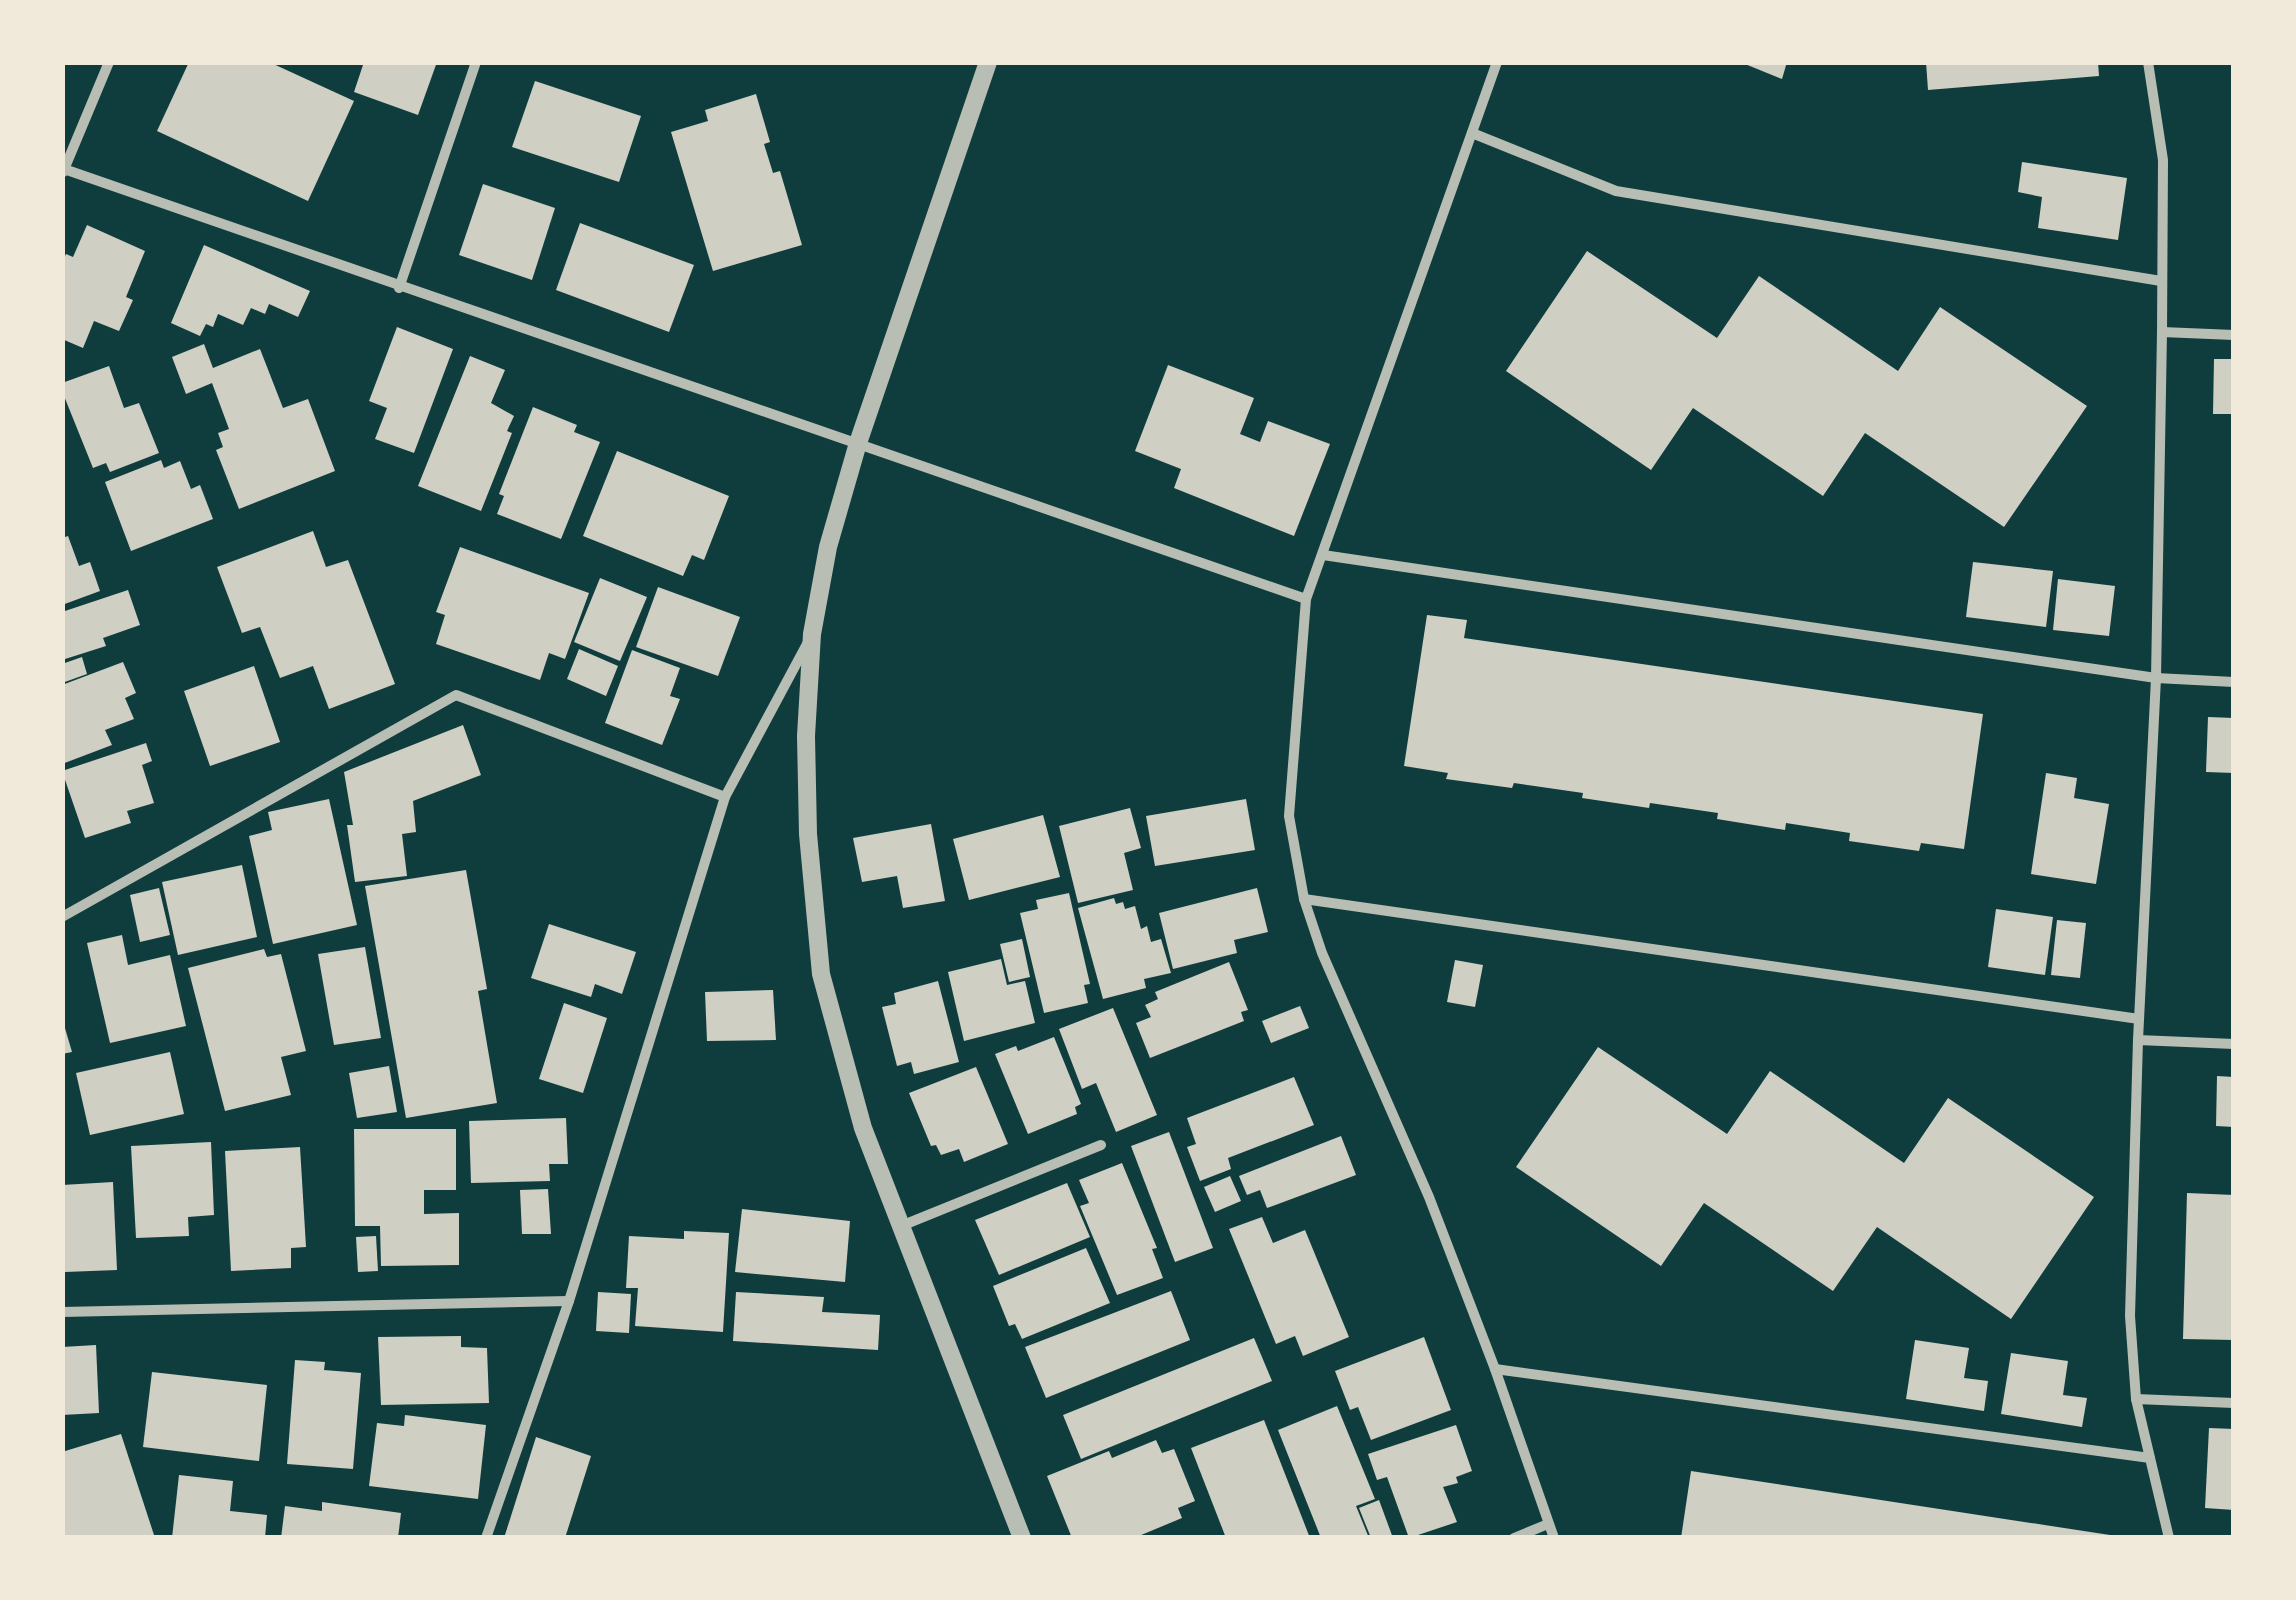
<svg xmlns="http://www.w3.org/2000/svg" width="2296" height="1600" font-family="Montserrat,sans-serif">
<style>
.building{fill:#cfcfc3}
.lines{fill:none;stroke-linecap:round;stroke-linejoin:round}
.minor{stroke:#b8beb3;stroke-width:10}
.tertiary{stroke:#b8beb3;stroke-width:18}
</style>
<rect width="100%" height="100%" fill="#0f3d3e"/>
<!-- building -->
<g class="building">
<path d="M189,62H269L354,101L308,201L157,131Z"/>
<path d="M364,62H437L418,115L354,92Z"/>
<path d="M1740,62H1787L1782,79Z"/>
<path d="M1926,62H2098L2099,76L1928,90Z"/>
<path d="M535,81L641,116L619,182L512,147Z"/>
<path d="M756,94L770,142L764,144L773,173L780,171L802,245L713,271L671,132L708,121L705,110Z"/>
<path d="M2022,162L2127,178L2118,240L2038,228L2042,197L2018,192Z"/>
<path d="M483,184L555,208L532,280L459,255Z"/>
<path d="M580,223L694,265L669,332L556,290Z"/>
<path d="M87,225L145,251L126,297L133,300L119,331L94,321L83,348L62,339V262L66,254L73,257Z"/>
<path d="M204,245L310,291L298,317L269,304L265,314L251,308L243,325L218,314L213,327L206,324L200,336L171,323Z"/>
<path d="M1587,251L1717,338L1759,276L1898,371L1940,307L2087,406L2004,527L1865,433L1823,496L1693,408L1651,470L1506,371Z"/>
<path d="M397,327L453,349L414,453L375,439L387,408L369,401Z"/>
<path d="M204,344L213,368L260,349L283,408L308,399L335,471L239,509L216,450L223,447L218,433L229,429L212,383L186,394L172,357Z"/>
<path d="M470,356L505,370L491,403L514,416L507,431L512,433L481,511L418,486Z"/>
<path d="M2214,359H2234V414H2213Z"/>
<path d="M1168,365L1254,398L1240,434L1260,442L1268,421L1330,444L1294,536L1174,488L1181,469L1135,451Z"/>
<path d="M109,366L124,408L139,403L159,453L110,472L106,463L93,468L62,391V383Z"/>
<path d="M533,407L577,425L574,432L600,442L561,539L497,514L504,496L499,494Z"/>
<path d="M617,451L729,496L704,560L692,555L683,576L583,536Z"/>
<path d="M161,460L164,468L180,461L191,489L200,485L213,519L131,551L105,482Z"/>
<path d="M313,531L326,567L348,560L395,684L329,709L313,666L280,678L260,627L242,633L217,567Z"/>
<path d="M68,536L79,566L90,562L100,591L62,605V538Z"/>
<path d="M460,547L589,593L565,659L549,653L540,680L436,644L445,615L436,612Z"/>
<path d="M1973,562L2053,571L2046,627L1966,617Z"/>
<path d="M600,578L647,597L620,661L574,642Z"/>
<path d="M2058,579L2115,586L2109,636L2053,630Z"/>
<path d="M658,587L740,617L718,676L636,647Z"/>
<path d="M128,590L140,625L103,638L106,646L62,660V612Z"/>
<path d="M1427,615L1467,620L1464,638L1983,714L1964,849L1921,843L1919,851L1849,841L1850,833L1786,823L1785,830L1717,819L1718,813L1650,803L1649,808L1582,798L1583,793L1514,783L1512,788L1446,779L1448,773L1404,766Z"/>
<path d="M579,649L618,666L606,696L567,679Z"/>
<path d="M632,650L680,668L670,696L680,699L662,745L605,723Z"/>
<path d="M82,657L87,674L62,683V664Z"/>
<path d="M123,662L136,693L125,698L134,719L105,730L112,745L62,764V685Z"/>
<path d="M254,666L280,742L210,766L184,691Z"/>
<path d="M2208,717L2234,718V773L2206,772Z"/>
<path d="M463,725L481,775L413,801L416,832L402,834L407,876L355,882L347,825H353L344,772Z"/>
<path d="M146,743L152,761L142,765L154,803L127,811L131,823L85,838L62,771Z"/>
<path d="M2046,773L2077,778L2074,798L2109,804L2096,884L2031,874Z"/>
<path d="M329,799L357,925L273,944L249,836L272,830L268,812Z"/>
<path d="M1246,799L1255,850L1155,866L1146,816Z"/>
<path d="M1130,808L1141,848L1124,853L1133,890L1078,903L1059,826Z"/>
<path d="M1043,815L1060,877L969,900L953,839Z"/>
<path d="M931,824L945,901L903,908L897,876L862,882L853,838Z"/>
<path d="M242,865L257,937L178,955L162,882Z"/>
<path d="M466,870L487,989L478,991L497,1103L406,1118L365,886Z"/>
<path d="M159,888L170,935L140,942L130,895Z"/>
<path d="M1257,888L1268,932L1234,940L1237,953L1173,969L1159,913Z"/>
<path d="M1069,893L1090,984L1084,985L1088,1003L1044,1013L1020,913L1038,909L1036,900Z"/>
<path d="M1114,898L1116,904L1123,902L1125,909L1135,906L1141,929L1147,926L1151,942L1161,939L1171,973L1144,979L1146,988L1103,999L1078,908Z"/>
<path d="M1996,909L2053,917L2045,975L1988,967Z"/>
<path d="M2057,920L2086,923L2080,978L2051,975Z"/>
<path d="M549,924L636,952L622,994L595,984L591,997L531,978Z"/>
<path d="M122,935L128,965L170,955L186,1026L110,1043L87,943Z"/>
<path d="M1022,939L1030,977L1009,982L1000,944Z"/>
<path d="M365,947L381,1038L334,1045L318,954Z"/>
<path d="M264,949L267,957L281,954L306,1051L281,1057L291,1095L225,1111L188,968Z"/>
<path d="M1001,959L1007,985L1025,981L1035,1023L964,1041L948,972Z"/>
<path d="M1455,960L1483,965L1475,1007L1447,1002Z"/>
<path d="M1229,962L1248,1010L1241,1012L1244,1021L1150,1058L1136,1023L1151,1017L1145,1005L1158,999L1155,992Z"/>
<path d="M938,981L959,1062L914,1074L911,1062L897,1066L882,1007L896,1004L894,993Z"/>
<path d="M773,990L776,1040L707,1041L705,992Z"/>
<path d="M564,1003L607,1018L583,1093L539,1079Z"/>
<path d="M1300,1006L1309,1028L1271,1043L1262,1021Z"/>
<path d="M1113,1008L1157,1115L1116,1132L1096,1083L1082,1089L1059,1029Z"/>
<path d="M62,1018L72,1052L62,1054Z"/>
<path d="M1054,1037L1081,1104L1075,1107L1077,1114L1028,1134L995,1054L1016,1046L1018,1051Z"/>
<path d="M1598,1047L1727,1134L1770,1071L1904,1163L1948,1098L2094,1197L2011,1319L1877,1227L1833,1291L1704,1203L1661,1266L1516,1167Z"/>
<path d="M170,1052L184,1114L90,1135L76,1073Z"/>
<path d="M389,1066L397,1112L357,1118L349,1073Z"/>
<path d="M976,1067L1008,1144L964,1162L959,1149L941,1155L936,1145L931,1146L909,1093Z"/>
<path d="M2217,1076L2234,1077V1127L2216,1126Z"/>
<path d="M1294,1077L1314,1125L1228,1158L1231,1169L1200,1181L1187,1147L1196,1144L1187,1118Z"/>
<path d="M566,1118L568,1164H549L550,1181L471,1183L469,1121Z"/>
<path d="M354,1129H456V1190H424V1214L459,1213V1265L381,1266L380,1226H355Z"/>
<path d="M1169,1132L1213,1248L1175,1262L1131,1146Z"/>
<path d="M1341,1136L1356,1175L1267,1208L1260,1190L1247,1195L1239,1176Z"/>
<path d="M211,1142L214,1215L188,1217L189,1236L136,1238L131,1146Z"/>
<path d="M300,1147L306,1247L291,1248V1268L231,1271L225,1151Z"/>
<path d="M1122,1163L1157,1248L1152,1249L1163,1278L1117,1295L1080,1206L1089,1203L1079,1180Z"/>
<path d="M1230,1176L1241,1201L1215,1212L1204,1187Z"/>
<path d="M113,1182L117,1270L65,1272L62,1185Z"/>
<path d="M1067,1183L1090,1237L999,1275L975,1220Z"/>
<path d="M548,1189L551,1234H522L520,1190Z"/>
<path d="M2187,1193L2234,1195V1340L2183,1339Z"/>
<path d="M742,1209L850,1221L845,1282L735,1272Z"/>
<path d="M1262,1217L1273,1243L1305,1230L1349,1337L1303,1356L1295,1336L1276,1344L1229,1229Z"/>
<path d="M684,1231L729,1233L723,1332L635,1326L638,1288H626L629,1236L684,1239Z"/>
<path d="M376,1236L378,1271L358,1272L356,1237Z"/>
<path d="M1086,1248L1110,1303L1022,1339L1015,1324L1009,1326L993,1286Z"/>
<path d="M1171,1291L1190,1340L1046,1398L1025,1347Z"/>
<path d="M598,1292L631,1294L629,1333L596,1331Z"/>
<path d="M736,1292L824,1297L822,1312L880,1315L878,1350L733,1341Z"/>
<path d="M461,1336V1347L487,1348L489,1403L381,1405L378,1337Z"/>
<path d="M1424,1337L1451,1410L1371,1440L1358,1407L1350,1410L1335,1371Z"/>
<path d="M1254,1338L1272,1381L1081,1459L1063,1415Z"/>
<path d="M1915,1340L1969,1348L1964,1378L1988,1381L1984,1411L1906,1399Z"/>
<path d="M96,1345L99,1413L62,1415V1347Z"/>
<path d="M2011,1353L2068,1361L2063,1395L2087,1398L2082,1427L2001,1414Z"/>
<path d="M295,1360L325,1362L324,1370L361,1373L353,1469L287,1464Z"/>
<path d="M152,1372L267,1385L259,1461L143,1447Z"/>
<path d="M1337,1406L1375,1499L1356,1506L1369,1538H1321L1278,1430Z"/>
<path d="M405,1415L486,1425L478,1499L369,1486L377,1423L404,1426Z"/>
<path d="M1264,1420L1310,1538H1226L1191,1448Z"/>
<path d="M1456,1425L1472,1471L1456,1477L1458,1483L1443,1487L1457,1522L1409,1538L1387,1477L1377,1480L1368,1454Z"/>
<path d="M2209,1428L2234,1429V1510L2205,1508Z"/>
<path d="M121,1434L155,1538H62V1452Z"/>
<path d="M536,1437L591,1456L565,1538H504Z"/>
<path d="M1156,1440L1162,1453L1174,1449L1195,1501L1178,1508L1182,1518L1134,1538L1118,1535L1072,1538L1047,1476L1109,1451L1112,1458Z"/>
<path d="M1691,1471L2110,1535V1538H1681Z"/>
<path d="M179,1475L233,1481L230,1511L267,1515L265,1538H172Z"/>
<path d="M1379,1500L1393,1538H1371L1359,1508Z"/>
<path d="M322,1502L401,1513L398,1538H281L285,1506L322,1511Z"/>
</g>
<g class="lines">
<!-- minor -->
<g class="minor">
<path d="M1497,62L1306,599L1289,816L1304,899L1322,953L1429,1197L1495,1369L1554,1538"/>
<path d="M2148,62L2163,160L2162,332L2156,678L2138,1040L2130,1316L2136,1399L2169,1538"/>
<path d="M1472,133L1616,191L2161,281"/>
<path d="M64,169L1306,599"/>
<path d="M63,172L109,62"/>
<path d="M399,288L476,62"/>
<path d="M2162,332L2234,335"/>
<path d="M1323,555L2156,678L2234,682"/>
<path d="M1304,899L2139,1019"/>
<path d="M62,917L456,695L725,797"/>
<path d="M2138,1040L2234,1044"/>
<path d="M901,1226L1101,1145"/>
<path d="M62,1312L569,1301"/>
<path d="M1495,1369L2150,1458"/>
<path d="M2136,1399L2234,1403"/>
<path d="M486,1538L569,1301L725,797L808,642"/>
<path d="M1514,1538L1548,1524"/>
</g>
<!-- tertiary -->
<path class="tertiary" d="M988,62L858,443L828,547L812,634L806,736L808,834L821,974L863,1128L1022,1538"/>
</g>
<!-- border -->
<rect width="2296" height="1600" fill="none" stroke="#f1e9da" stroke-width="130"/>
</svg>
